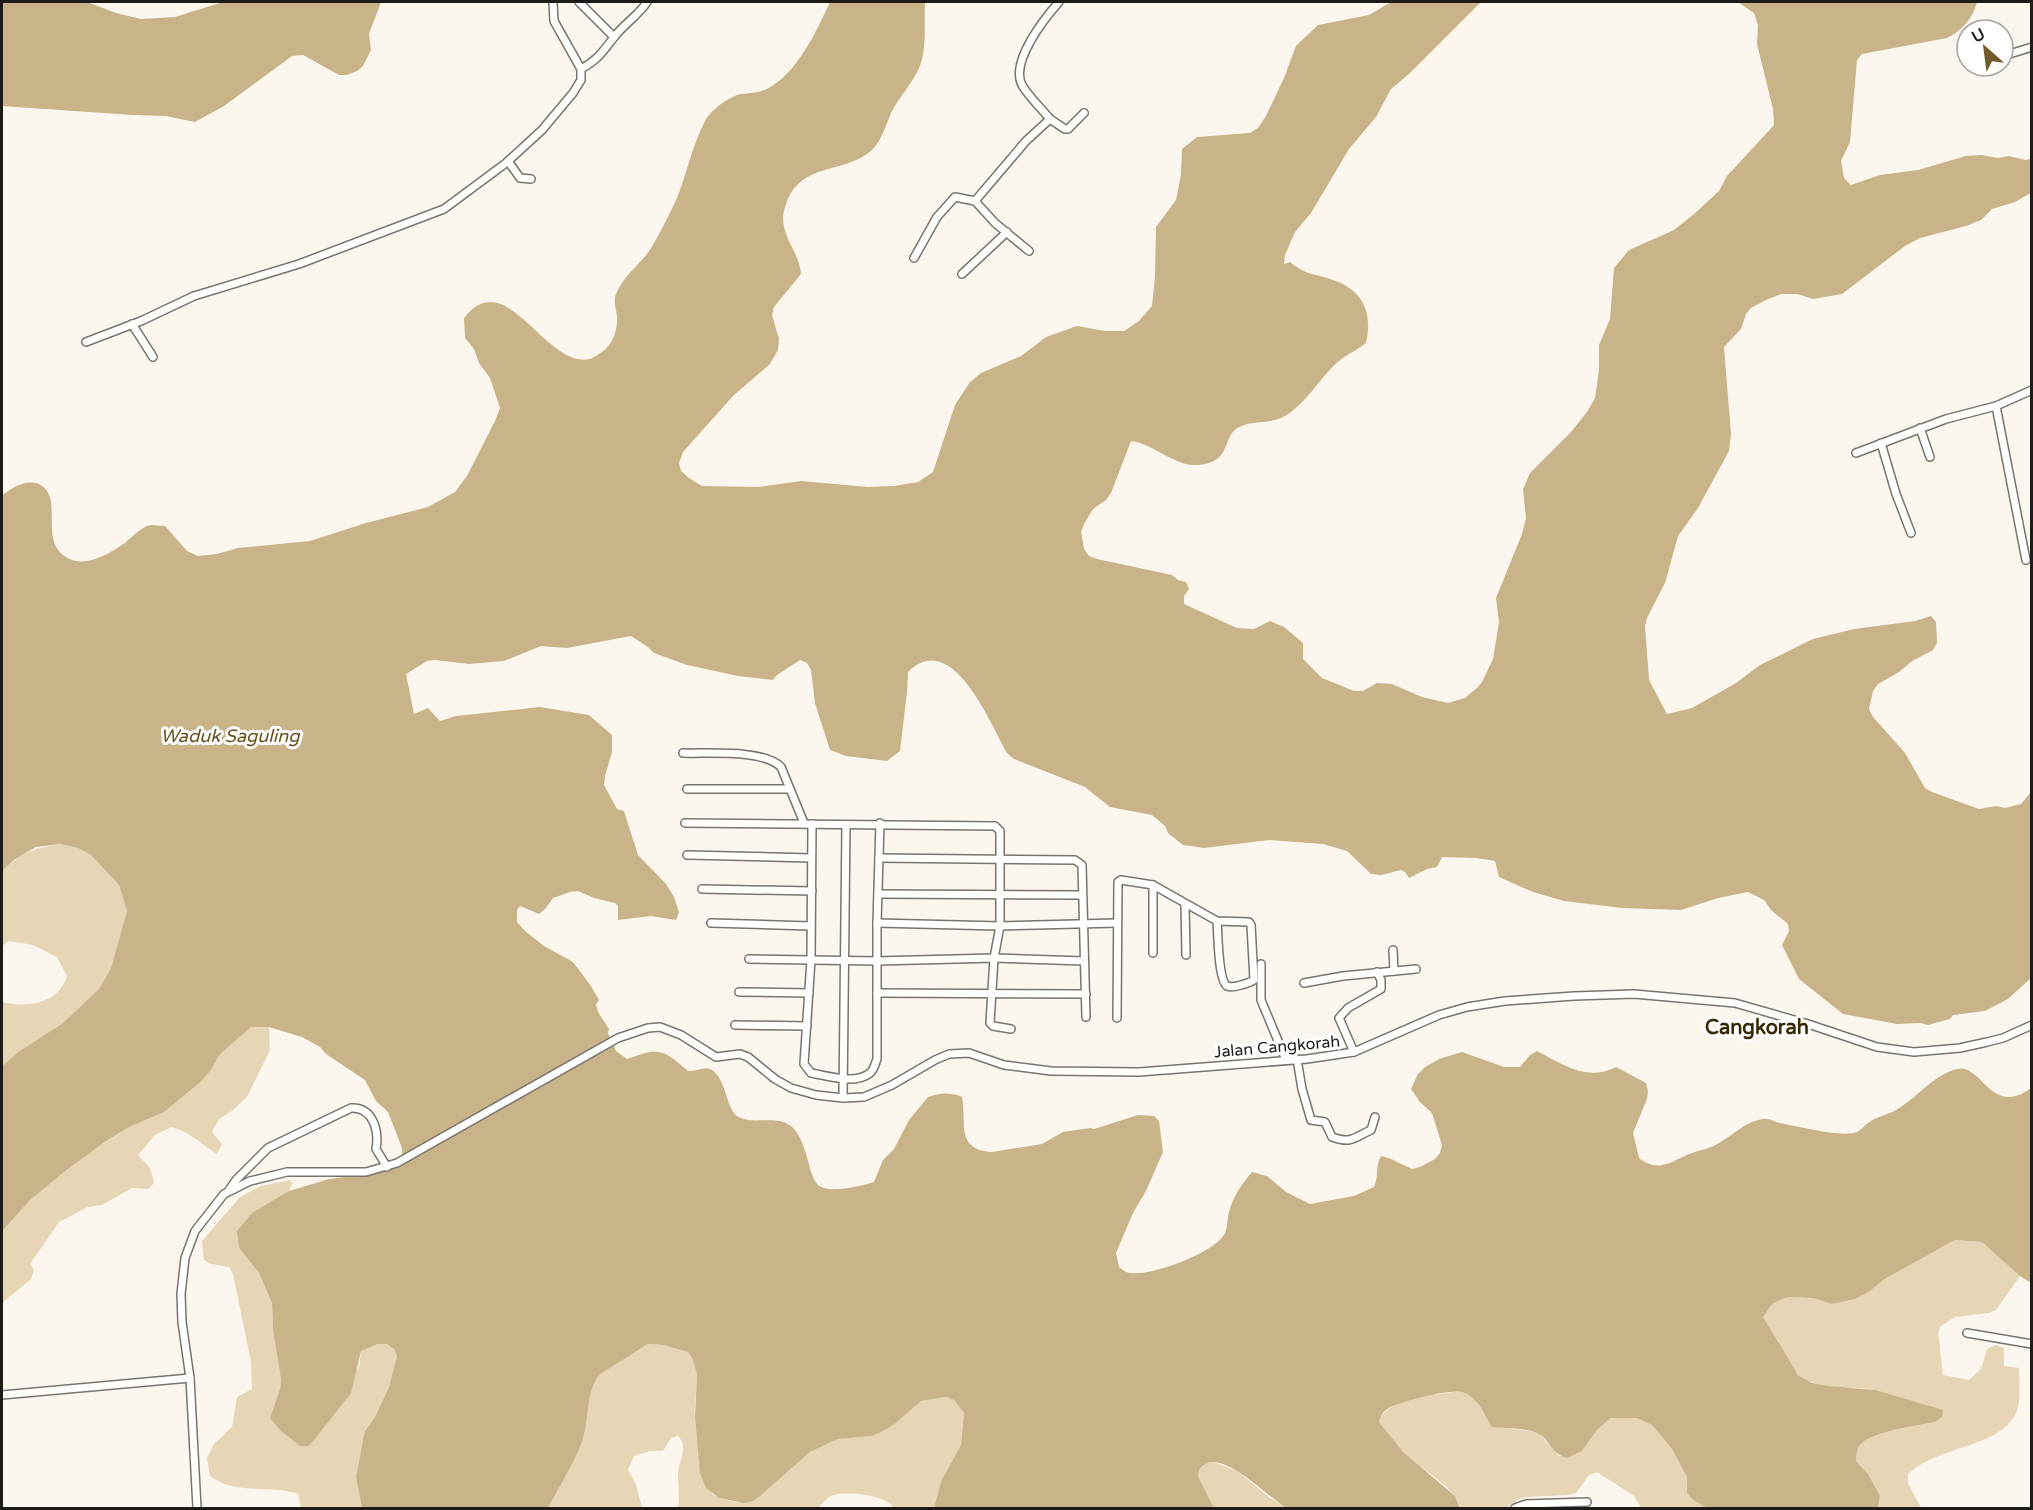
<svg xmlns="http://www.w3.org/2000/svg" width="2033" height="1510" font-family="'Varela Round',sans-serif">
<style>
.green{fill:#e6d6b6}
.water{fill:#c9b388}
.lines{fill:none;stroke-linecap:round;stroke-linejoin:round}
.minor-casing{stroke:#78756e;stroke-width:10}
.minor{stroke:#fff;stroke-width:7}
.labels{text-anchor:middle;dominant-baseline:central;stroke-width:6;stroke-linejoin:round;paint-order:stroke}
.street-label{font-size:16px;fill:#1d1b18;stroke:#fff}
.water-label{font-size:18px;font-style:italic;fill:#664f1b;stroke:#fff}
.quarter-label{font-size:20px;font-weight:bold;fill:#392800;stroke:#fff}
</style>
<rect width="100%" height="100%" fill="#fbf7ef"/>
<!-- green -->
<g class="green">
<path d="M60,844L78,848L91,855L119,885L127,911L111,968L99,989L63,1023L21,1050L2,1066V1002C26,1008 59,1004 67,976L57,957L33,945L9,941L2,946V871C22,853 33,848 60,844Z"/>
<path d="M251,1026L269,1027L270,1050L247,1097L232,1111L219,1119L212,1132L222,1144L217,1154C201,1144 189,1131 171,1127L155,1135L138,1155L150,1168L154,1183L148,1189L132,1188L102,1205L88,1207L59,1222L30,1264L34,1270L31,1279L2,1303V1231C27,1191 92,1151 131,1126C158,1108 185,1089 211,1070L220,1054Z"/>
<path d="M290,1180L292,1183L289,1191L253,1212L239,1248L259,1273L272,1303L273,1330L281,1380L280,1389L270,1418L359,1368L361,1351L378,1344H387L394,1349L397,1356L389,1387L375,1417L365,1431L363,1439L356,1476L362,1508H301L298,1494C269,1484 237,1496 210,1476L207,1458L214,1444L232,1427L237,1397L252,1389L251,1362L233,1274L229,1267L211,1264L204,1260L202,1241L240,1197L261,1186Z"/>
<path d="M1955,1240L1982,1242L2020,1276L1996,1310L1989,1313L1955,1317L1941,1326L1938,1333L1943,1375L1969,1380L1981,1369L1987,1349L1995,1345L2004,1348V1366L2019,1368C2019,1381 2021,1398 2017,1410C2005,1448 1933,1446 1908,1475V1483L1921,1508H1878L1880,1496L1868,1474L1856,1461C1857,1454 1856,1448 1862,1443C1875,1431 1916,1426 1935,1422C1916,1411 1898,1397 1877,1391C1852,1384 1823,1392 1800,1376C1791,1370 1770,1330 1763,1317L1772,1304L1787,1297L1813,1298L1831,1304L1870,1291L1883,1280Z"/>
<path d="M648,1344C660,1345 680,1345 689,1353C704,1366 693,1399 695,1416C698,1442 707,1469 712,1494C726,1502 745,1506 759,1497L810,1452L838,1439L872,1436L896,1423L921,1401L946,1397L954,1400L964,1413L961,1445L941,1481L934,1508H894C886,1495 846,1490 831,1496C827,1498 821,1505 817,1508H678C680,1496 678,1486 678,1473C679,1460 689,1448 678,1436L671,1438L663,1451H650L634,1456L628,1470L636,1484L642,1508H548C559,1487 573,1465 582,1442C590,1420 585,1394 599,1375Z"/>
<path d="M1461,1391L1475,1399L1492,1426L1538,1432L1559,1456L1582,1451L1597,1430L1611,1418H1637L1652,1425L1672,1449L1687,1477V1493L1693,1500L1707,1508H1641L1634,1496L1597,1472L1589,1475L1576,1493L1568,1495L1527,1497L1519,1499L1506,1508H1460C1455,1485 1419,1469 1403,1452C1394,1443 1387,1432 1379,1422C1387,1396 1437,1395 1461,1391Z"/>
<path d="M1214,1462L1237,1471L1269,1497L1286,1508H1214L1198,1476L1200,1468L1206,1463Z"/>
</g>
<!-- water -->
<g class="water">
<path d="M2,2H87L116,13L141,19L175,17L223,2H381L369,34L371,50L363,66L357,71L347,75H339L303,55L292,56L224,106L195,122L166,116L133,115L2,106Z"/>
<path d="M830,2H925C924,22 927,47 920,66C913,83 899,97 891,113C886,125 882,140 872,150C844,175 801,161 786,204C775,233 799,248 801,274L774,307L772,315L779,339L778,350L770,364L734,395L683,452L679,463L681,471L689,478L702,486L759,487L801,481L868,487L894,486L918,482L933,472L955,405L970,382L981,373L1021,356L1046,337L1077,326L1105,331H1124L1139,321L1152,306L1155,276L1156,227L1176,200L1181,174L1182,149L1197,137L1250,133L1258,128L1266,116L1284,78L1296,46L1318,25L1369,15L1391,2H1481L1409,74L1391,89L1376,117L1349,149L1311,213L1295,232L1285,255L1284,264L1290,262C1307,276 1314,273 1333,280C1363,290 1373,313 1366,343C1358,350 1347,354 1339,361C1320,377 1307,403 1285,416C1271,425 1250,419 1236,429C1223,438 1231,462 1199,465C1174,467 1155,444 1131,441L1111,493L1106,500L1093,509L1084,524L1081,532L1084,549L1089,556L1097,559L1172,575L1178,580L1186,582L1189,589L1184,596V604L1237,628L1254,629L1270,621L1284,627L1303,643V659L1322,678L1354,691H1363L1377,683L1392,684L1422,697L1448,703L1465,698L1477,688L1482,682L1493,659L1499,622L1496,598L1522,534L1526,518L1523,489L1530,473L1571,432L1587,412L1595,398L1599,370V345L1610,319L1614,268L1629,250L1674,230L1694,214L1719,191L1727,176L1774,125L1773,109L1757,44L1758,25L1754,13L1738,2H1977C1973,18 1962,31 1947,38L1862,54L1857,60L1850,142L1841,161L1844,178L1851,185L1880,175L1918,170L1966,156L1982,155L1998,158L2009,156L2025,160L2031,159V193L2015,202L1992,209L1981,220L1966,226L1920,238L1905,246L1842,294L1813,299L1797,294H1781L1766,300L1751,308L1746,314L1741,329L1724,347L1731,434L1729,451L1698,508L1678,536L1665,583L1647,618L1645,626L1649,680L1667,714L1692,708L1736,683L1760,665L1813,639L1854,629L1915,621L1931,616L1936,622L1937,643L1933,650L1912,661L1899,672L1878,684L1873,691L1869,709L1873,717L1905,753L1925,788L1932,792L1979,809L1996,806L2005,808L2021,804L2031,792V978L2008,999L1985,1011L1953,1015L1950,1019L1928,1025L1920,1023L1897,1024L1843,1014L1799,979L1782,945L1789,931L1788,924L1771,910L1764,900L1748,892L1718,898L1681,910L1622,908L1564,901L1533,892L1499,877L1495,861L1476,858L1442,857L1437,867L1427,869L1409,878L1405,872L1401,870L1381,875L1371,874L1347,851L1323,844L1269,840L1204,848L1183,845L1168,833L1165,826L1152,815L1110,807L1085,787L1014,759L1007,753C990,723 952,628 908,672L907,692L900,751L887,761L846,756L830,750L815,703L811,670L807,663L800,660L777,675L773,680L738,676L687,665L654,653L648,647L631,636L567,648L541,646L504,661L469,664L435,660L427,661L406,674L414,714L428,708L440,721L456,716L540,707L589,715L612,735V752L605,776L604,785L617,809L624,811L638,855L666,884L674,897L679,912L676,920L651,916L618,920V906L615,903L594,898L578,891L570,892L553,898L545,909L539,914L520,906L517,910V922L525,931L544,946L573,962L591,986L599,1000L596,1004L598,1012L609,1029L608,1033L616,1051L627,1059C659,1047 663,1049 688,1071C695,1072 704,1066 710,1069C726,1076 726,1108 737,1116C752,1126 776,1114 791,1126C799,1133 803,1144 806,1154C809,1163 811,1176 817,1184C826,1195 861,1186 874,1182L883,1160L894,1149L909,1120L928,1097C940,1093 950,1092 962,1097C967,1122 955,1150 992,1152L1042,1144L1063,1132L1090,1128L1094,1129L1138,1115L1154,1116L1159,1121L1163,1152L1146,1191L1133,1213L1116,1253L1119,1267C1123,1270 1126,1273 1131,1273C1152,1276 1213,1253 1224,1235C1228,1228 1227,1219 1229,1212C1233,1196 1242,1184 1252,1172L1267,1176L1286,1192L1310,1204L1354,1196L1374,1187C1379,1176 1375,1166 1381,1156L1389,1158L1412,1169L1420,1167L1435,1159L1440,1153L1442,1145L1432,1113L1420,1102L1411,1089L1418,1074L1425,1067L1439,1059L1462,1052L1504,1067H1520L1530,1055L1537,1051C1564,1065 1587,1082 1616,1067L1646,1083L1648,1091L1647,1099L1633,1133L1639,1158C1659,1173 1670,1162 1689,1154C1699,1150 1710,1149 1719,1143C1733,1135 1746,1121 1763,1119C1768,1118 1775,1122 1780,1123C1797,1126 1842,1138 1857,1132C1862,1129 1866,1124 1871,1121C1879,1116 1889,1114 1896,1110C1917,1098 1933,1075 1957,1069C1981,1062 1991,1118 2031,1088V1283L2020,1276L1982,1242L1955,1240L1883,1280L1870,1291L1855,1299L1831,1304L1813,1298L1787,1297L1772,1304L1763,1317L1798,1375L1812,1383L1829,1386L1875,1390L1943,1410L1942,1417L1935,1422C1915,1426 1876,1431 1862,1443C1856,1448 1857,1454 1856,1461L1868,1474L1880,1496L1878,1508H1707L1693,1500L1687,1493V1477L1672,1449L1652,1425L1637,1418H1611L1597,1430L1582,1451L1567,1458C1550,1453 1551,1441 1539,1434C1530,1428 1504,1428 1492,1427C1484,1414 1478,1397 1462,1392C1451,1389 1395,1402 1386,1410C1382,1413 1381,1417 1379,1422L1403,1452L1455,1496L1460,1508H1286C1268,1496 1234,1462 1213,1462C1207,1462 1204,1465 1200,1468L1198,1476L1214,1508H934L941,1481L961,1445L964,1413L954,1400L946,1397L921,1401L896,1423L881,1432L872,1436L838,1439L810,1452L759,1497L753,1501L744,1503L719,1498L706,1488L700,1473L695,1416L697,1375L693,1359L688,1352L664,1345L648,1344L599,1375C585,1394 590,1420 582,1442C573,1465 559,1487 548,1508H362L356,1477L363,1439L365,1431L375,1417L389,1387L397,1356L394,1349L387,1344H378L361,1351L351,1393L314,1440L308,1446H300L281,1431L270,1418L280,1389L281,1380L273,1330L272,1303L259,1273L239,1248L237,1231L253,1212L289,1191L329,1179L377,1173L402,1166V1148L388,1112L376,1101L365,1080L326,1054L320,1047L302,1037L269,1027H251L220,1054L211,1070L199,1083L164,1112L131,1126L108,1140L65,1171L30,1200L2,1231V1066L21,1050L63,1023L99,989L111,968L127,911L119,885L91,855L78,848L60,844L36,847L14,860L2,871V495C8,491 15,486 22,484C27,482 34,482 39,484C65,497 38,540 66,557C84,569 109,554 125,543C132,537 141,527 151,525C155,525 160,526 165,526L187,551L198,556L217,554L238,548L310,541L366,523L428,507L455,492L467,476L495,421L500,408L490,378L479,363L474,349L465,338L464,318C507,263 545,369 590,359C593,358 599,354 602,352C613,345 618,329 617,316C616,307 613,302 616,294C626,271 643,264 654,243C662,229 670,213 677,198C687,173 692,146 705,121C711,110 728,97 741,94C750,93 758,93 767,89C797,74 817,30 830,2Z"/>
</g>
<g class="lines">
<!-- minor casing -->
<g class="minor-casing">
<g id="minor">
<path d="M579,2L614,37"/>
<path d="M2003,56L2032,47"/>
<path d="M581,69C599,59 603,51 615,36C624,24 639,15 647,2"/>
<path d="M1050,119C1041,108 1029,97 1022,85C1010,62 1044,19 1059,2"/>
<path d="M508,161L520,178L531,179"/>
<path d="M975,201L1026,141L1050,119L1065,129H1068L1084,113"/>
<path d="M914,258L937,217L955,197L975,201L995,223L1029,251"/>
<path d="M962,274L1007,232"/>
<path d="M132,324L153,357"/>
<path d="M86,342L141,321L194,296L299,264L444,209L506,163L542,130L573,93L581,80V69L554,21L553,2"/>
<path d="M1996,406L2026,560"/>
<path d="M1920,428L1930,457"/>
<path d="M1881,443L1896,494L1911,533"/>
<path d="M1856,453L1946,419L1996,406L2032,390"/>
<path d="M683,753C708,754 763,749 781,767L804,823"/>
<path d="M687,789H789"/>
<path d="M685,823L995,826L1000,831V926L994,958L990,1023L993,1026L1011,1029"/>
<path d="M812,824L811,960L804,1064L811,1073C828,1076 855,1085 870,1073C874,1070 875,1064 877,1059V923L880,823"/>
<path d="M687,855L811,858"/>
<path d="M879,858L1075,860L1082,865L1086,1017"/>
<path d="M1153,885L1217,921C1218,932 1218,980 1227,986C1232,988 1237,986 1241,985C1247,983 1250,983 1254,980L1251,925L1249,922L1217,921"/>
<path d="M702,889L812,891"/>
<path d="M878,894L1082,895"/>
<path d="M1185,904L1186,955"/>
<path d="M711,923L810,926"/>
<path d="M877,923L1000,926L1117,923"/>
<path d="M1393,950L1394,971"/>
<path d="M749,959L877,961L994,958L1084,961"/>
<path d="M1261,964V1000L1286,1060"/>
<path d="M1304,983L1343,976L1416,969"/>
<path d="M739,992L809,993"/>
<path d="M877,993L1086,994"/>
<path d="M1117,1018L1118,882L1121,880L1153,885V953"/>
<path d="M735,1025L807,1026"/>
<path d="M1354,1052L1339,1018L1348,1008L1381,989V980L1377,972"/>
<path d="M1297,1059L1302,1089L1311,1120L1325,1122L1332,1137C1352,1144 1353,1138 1371,1130L1375,1117"/>
<path d="M843,1098L846,825"/>
<path d="M229,1190L236,1180L268,1148L351,1108C374,1107 379,1132 376,1149L387,1167"/>
<path d="M1967,1333L2032,1344"/>
<path d="M2,1395L190,1378"/>
<path d="M197,1508L190,1378L182,1322L181,1294L185,1258L195,1231L224,1194L250,1181L287,1172H366L397,1163L618,1038L648,1028L660,1027L681,1035L716,1057L740,1054L748,1057L775,1079L791,1088L816,1095L843,1098L864,1097L892,1085L935,1060L949,1054L969,1053L1004,1065L1051,1071L1139,1072L1307,1059L1354,1052L1439,1015L1467,1007L1505,1001L1574,996L1634,994L1735,1003L1808,1024L1877,1047L1914,1052L1960,1048L1987,1042L2003,1038L2032,1025"/>
<path d="M1515,1508L1526,1504L1587,1502"/>
</g>
</g>
<!-- minor -->
<use href="#minor" class="minor"/>
</g>
<g class="labels">
<!-- street labels -->
<g class="street-label">
<text transform="translate(1277 1047) rotate(-5)">Jalan Cangkorah</text>
</g>
<!-- water labels -->
<g class="water-label">
<text x="230" y="736">Waduk Saguling</text>
</g>
<!-- quarter labels -->
<g class="quarter-label">
<text x="1757" y="1028">Cangkorah</text>
</g>
</g>
<!-- border -->
<rect width="2033" height="1510" fill="none" stroke="#1d1b18" stroke-width="6"/>
<!-- north arrow -->
<g transform="translate(1985 48) rotate(332)"><circle r="28" fill="#ffffff" stroke="#a5a4a3" stroke-width="1.5"/>
<path d="M0-4.5L10 22L0 15L-10 22Z" fill="#715b2b"/>
<text y="-9" font-size="16" font-weight="bold" text-anchor="middle" fill="#1d1b18">U</text>
</g>
</svg>
